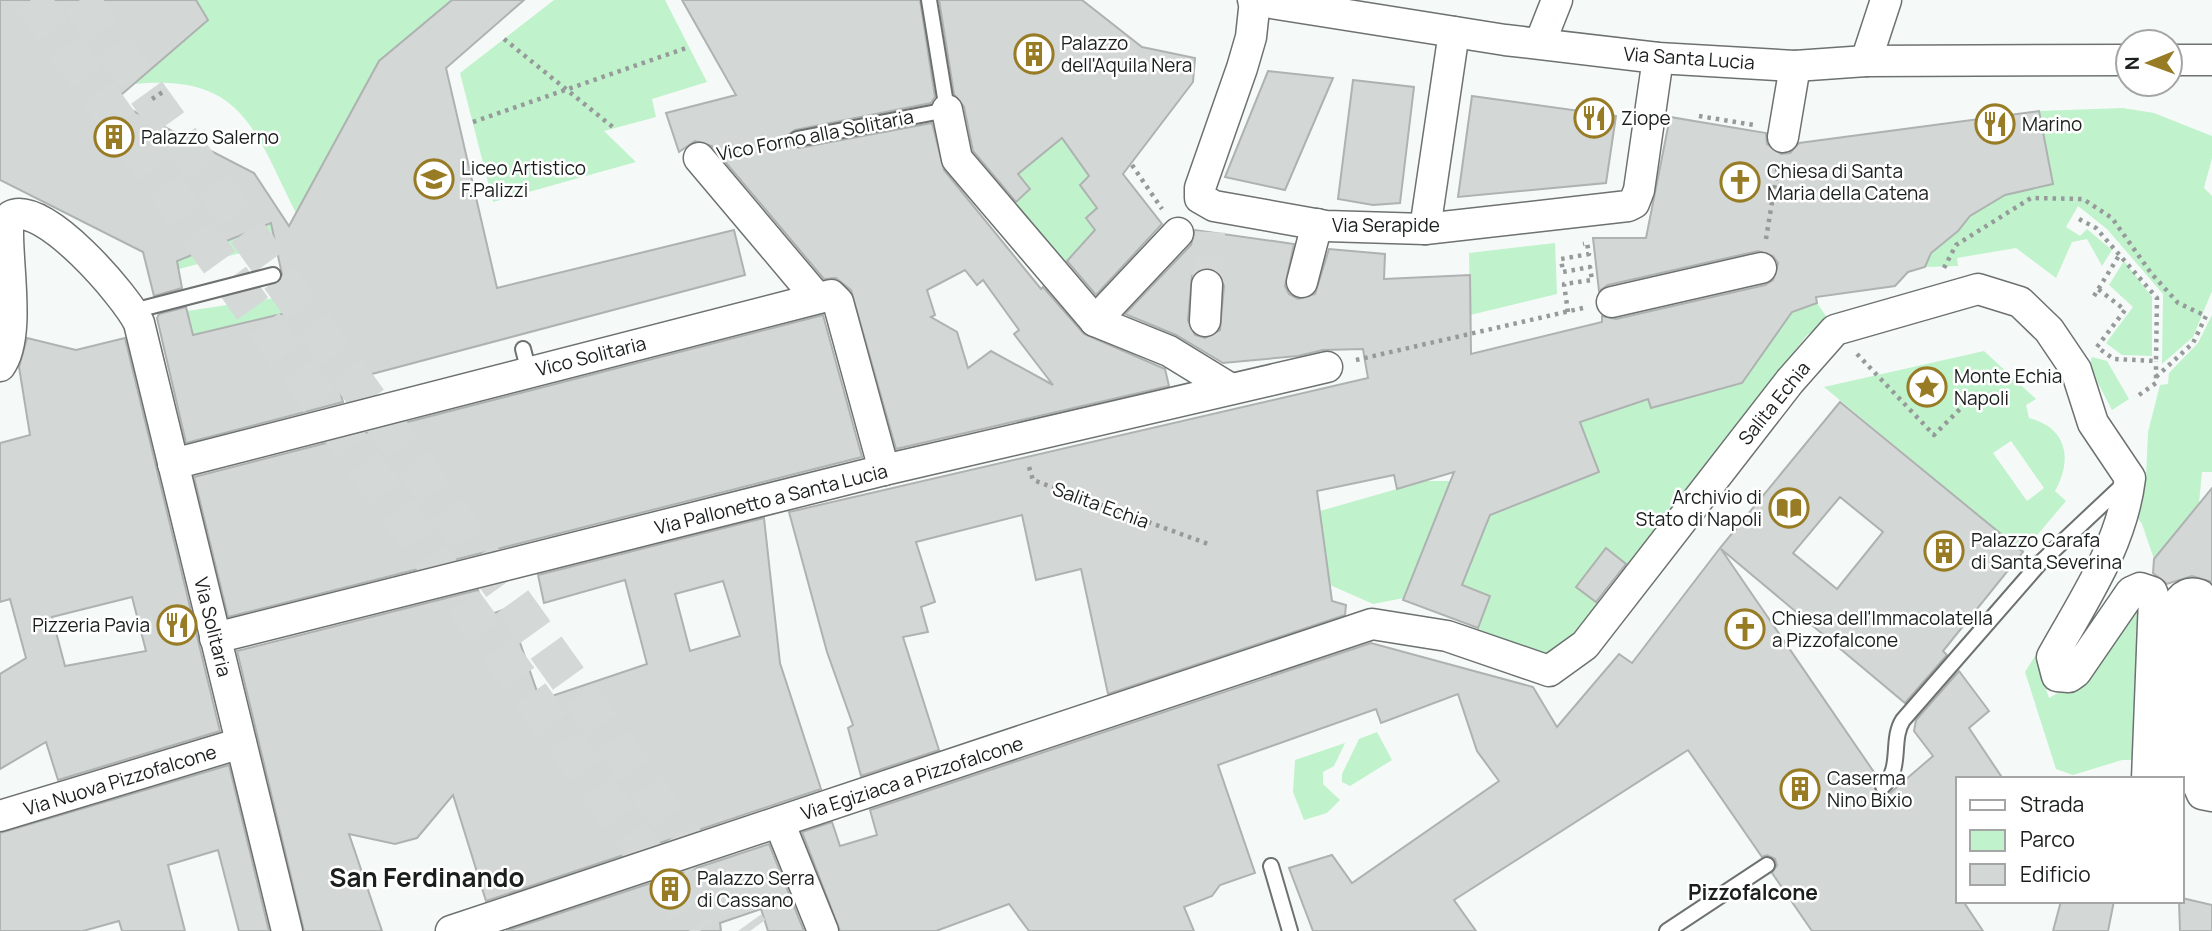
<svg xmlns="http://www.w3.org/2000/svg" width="2212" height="931" font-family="Manrope,sans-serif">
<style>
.green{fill:#c0f2cc;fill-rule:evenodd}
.building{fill:#d3d7d5;stroke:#aeb2b1;stroke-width:2;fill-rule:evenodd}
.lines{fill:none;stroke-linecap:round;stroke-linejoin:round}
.street-tunnel{stroke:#d4d9d8;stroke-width:30;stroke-dasharray:30 15;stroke-linecap:butt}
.primary-tunnel{stroke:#d4d9d8;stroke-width:38;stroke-dasharray:38 19;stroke-linecap:butt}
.lane-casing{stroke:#6d7171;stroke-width:18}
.street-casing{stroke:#6d7171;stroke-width:33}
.path{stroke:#969a9a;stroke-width:4.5;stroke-dasharray:3.5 5;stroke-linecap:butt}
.lane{stroke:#fff;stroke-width:14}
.street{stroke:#fff;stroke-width:30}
.labels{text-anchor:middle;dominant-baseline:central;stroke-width:5;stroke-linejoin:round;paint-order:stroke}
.poi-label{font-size:19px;fill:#1c1e1e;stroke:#fff;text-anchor:start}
.street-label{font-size:19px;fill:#1c1e1e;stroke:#fff}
.neighbourhood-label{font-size:21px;font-weight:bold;fill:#1c1e1e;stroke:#fff}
.district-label{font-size:26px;font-weight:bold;fill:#1c1e1e;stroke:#fff}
</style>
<rect width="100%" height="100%" fill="#f5faf9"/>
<!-- green -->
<g class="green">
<path d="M196,0H452L344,128L296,213C254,130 243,73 134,84L207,20Z"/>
<path d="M554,0H665L707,82L652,99L656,117L604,131L636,162L493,202L460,73Z"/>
<path d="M2123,108L2154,113L2212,136V158L2204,188L2212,196V291L2193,337L2162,364L2163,294L2107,229L2078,206L2066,227L2080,236L2087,229L2112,250L2102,266L2087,239L2072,242L2056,278L2016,248L1957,258L1958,266L1925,267L1931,253L1958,231L1970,216L2005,195L2052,184L2039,111Z"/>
<path d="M1062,138L1089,176L1080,185L1097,208L1086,218L1095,230L1059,270L1008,210L1030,190L1018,174Z"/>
<path d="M271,224L275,244L179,269L175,254L228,240Z"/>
<path d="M1555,243L1557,294L1470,315L1469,253Z"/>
<path d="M2124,261L2152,297V356L2122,355L2106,343L2133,307L2109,285Z"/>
<path d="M287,296L304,308L193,335L187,311Z"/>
<path d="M1817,303L1830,322L1807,335L1629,566L1606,549L1577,587L1600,605L1551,664L1477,630L1490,596L1462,585L1495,499L1450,481L1404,598L1373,604L1330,585L1320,511L1425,481H1450L1490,458L1510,507L1599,472L1580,422L1648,399L1651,408L1742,383L1792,312Z"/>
<path d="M2212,315V472H2202L2199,503L2154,559L2142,524L2133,511L2146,477L2148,432L2160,385L2168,384L2169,373L2198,343Z"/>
<path d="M1984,351L2036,399L2026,405L2029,418C2067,428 2073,459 2055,491L2066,501L2023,552L1824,387ZM2011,441L2044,488L2027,501L1993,453Z"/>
<path d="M2092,357L2107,361L2129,399L2112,410L2089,366Z"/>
<path d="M2137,600L2142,605L2135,760H2122L2073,775L2056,769L2025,672L2035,656L2049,698L2086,677Z"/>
<path d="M1377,732L1392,760L1350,786L1342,782V774L1359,739Z"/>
<path d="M1345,743L1334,766L1323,772V784L1340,800L1327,813L1304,820L1293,792L1295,760Z"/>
</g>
<!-- building -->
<g class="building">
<path d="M0,0H196L208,20L114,101L254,173L289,226L379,61L452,0H524L446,68L497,288L734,230L745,275L338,383L343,402L186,443L157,318L159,314L186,307L193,335L290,312L271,223L177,261L182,288L154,296L143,252L0,180Z"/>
<path d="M682,0H920L935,97L931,103L795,130L788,135L789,145L799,148L932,123L944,170L1041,289L1043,287L1084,334L1165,369L1169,386L896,449L851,290L836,278L824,279L712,146L695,141L679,152L666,113L736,95ZM965,270L977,285L983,280L1019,330L1014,334L1053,385L991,351L968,368L957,332L931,317L935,315L927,290Z"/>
<path d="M939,0H1082L1142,47L1195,58L1193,82L1123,174L1162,224L1096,295L1067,261L1095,230L1086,218L1097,208L1080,185L1089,176L1062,138L1018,174L1030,189L1016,202L973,151L964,107L954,94Z"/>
<path d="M1268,71L1333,78L1285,190L1225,177Z"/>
<path d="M1353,80L1414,87L1400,203L1373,205L1338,199Z"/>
<path d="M1472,96L1616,116L1606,183L1458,197Z"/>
<path d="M2039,111L2053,184L2005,195L1970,216L1958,231L1931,253L1925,267L1908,272L1895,286L1816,297L1817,303L1792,312L1742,383L1651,408L1648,399L1580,422L1599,472L1490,515L1462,585L1490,596L1478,628L1403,600L1454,472L1397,489L1394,475L1317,491L1332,601L1346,605L1345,615L1108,694L1081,569L1036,580L1022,515L916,542L935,602L921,607L928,632L903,637L939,750L861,776L848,728L853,725L827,652L789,512L1368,378L1363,349L1323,350L1298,356L1223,363L1176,335L1125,314L1191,245L1195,230L1294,244L1285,286L1289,294L1298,299L1315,294L1329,249L1385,254L1384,279L1470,275L1471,354L1602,322V316L1616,319L1765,285L1773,280L1778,263L1773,256L1758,251L1608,285L1599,291L1593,238H1646L1670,117L1766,133L1767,144L1781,154L1790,153L1799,143ZM1207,268L1217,271L1224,286L1220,330L1205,338L1195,335L1188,320L1192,276Z"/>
<path d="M823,315L862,457L228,617L194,477Z"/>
<path d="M27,338L76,350L125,338L220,731L58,780L46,742L0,769V674L26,658L10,599L0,602V443L30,435L19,367ZM132,597L146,651L65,666L52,617Z"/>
<path d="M1840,402L2023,552L1943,651L1947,655L1905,703L1721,549L1878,778L1874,785L1877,794L1890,793L1933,756L1914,731L1916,720L1959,671L1989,711L1969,728L2003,779H1958V901H1963L1983,931H1812L1772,873L1777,865L1775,859L1767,855L1762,857L1688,750L1454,900L1476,931H1313L1289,868L1332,855L1352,883L1499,781L1477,751L1458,694L1381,723L1376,709L1218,765L1255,873L1220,885L1212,896L1184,907L1194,931H1029L1009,904L936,931H840L802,832L832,822L840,846L877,835L870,810L1371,643L1533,687L1557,727L1619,654L1632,663L1720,548ZM1840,497L1883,532L1837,589L1793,553Z"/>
<path d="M2212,488V582L2192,576L2167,584L2153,573L2154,559Z"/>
<path d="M764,518L780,663L821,789L486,901L453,795L417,838L395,844L349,834L382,931H304L237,651L478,590L486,616L508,608L540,700L647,664L625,580L544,603L538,575ZM723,581L740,636L690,651L675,594Z"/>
<path d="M1606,548L1626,564L1596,602L1576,587Z"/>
<path d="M229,765L269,931H239L218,850L168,865L185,931H122L119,921L83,931H0V833Z"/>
<path d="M769,844L804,931H768L761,909L720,923L721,931H506Z"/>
<path d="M2182,898L2212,905V931H2180L2179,901Z"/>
<path d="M2061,901H2114L2108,931H2053Z"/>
</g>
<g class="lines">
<!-- street-tunnel -->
<path class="street-tunnel" d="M1207,285L1210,232"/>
<!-- primary-tunnel -->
<g class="primary-tunnel">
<path d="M31,0L700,931"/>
<path d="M80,0L750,931"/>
</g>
<!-- lane casing -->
<g class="lane-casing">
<g id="lane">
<path d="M797,139L947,110L929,0"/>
<path d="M133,311L273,275"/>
<path d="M523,349L529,372"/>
<path d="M1883,786C1903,769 1890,740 1903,720L2039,564L2124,484"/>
<path d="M1271,866L1290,931"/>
<path d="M1667,931L1767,865"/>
</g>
</g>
<!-- street casing -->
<g class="street-casing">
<g id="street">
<path d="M1253,0L1505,40L1658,58L1795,66L1866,61L2128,60"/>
<path d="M1255,0L1251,37L1242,68L1200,188V198L1214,206L1326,226L1425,229L1628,206L1634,203L1639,190L1658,58"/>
<path d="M1540,43L1557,0"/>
<path d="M2170,60H2212"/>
<path d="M1866,61L1886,0"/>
<path d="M947,110L957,159L1095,321L1169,351L1231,389"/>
<path d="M1783,137L1795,66"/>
<path d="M699,158L817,298"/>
<path d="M1425,229L1454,32"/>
<path d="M1302,282L1317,224"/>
<path d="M1612,302L1761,268"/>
<path d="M1095,321L1178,233"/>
<path d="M1205,321L1207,285"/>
<path d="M0,366C25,332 0,234 11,216C43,199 126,296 139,323L287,931"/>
<path d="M173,464L831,295L838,302L884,470"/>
<path d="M215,638L884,470L1327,367"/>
<path d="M2173,779L2180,600C2186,593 2191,592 2200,595L2203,601L2198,785L2202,794L2212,796"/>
<path d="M0,816L241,743"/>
<path d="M779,822L823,931"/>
<path d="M451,931L1372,624L1447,636L1549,671L1585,645L1790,381L1835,330L1978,289L2020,302L2049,330L2076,370L2093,423L2130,478C2122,545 2084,599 2052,657L2057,676L2069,677L2076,672L2131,592L2140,588L2152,592L2154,598L2147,779"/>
</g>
</g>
<!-- path -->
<g class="path">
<path d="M504,39L614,128"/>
<path d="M152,99L166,90"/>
<path d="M1699,116L1754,125"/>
<path d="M473,122L689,47"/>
<path d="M733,151L776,143"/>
<path d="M1132,165L1162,209"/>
<path d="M2079,219L2096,228L2157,298L2156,361L2114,359L2101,350"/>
<path d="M1766,239L1778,165"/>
<path d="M1944,268L1956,245L2031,198L2083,199L2112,218L2151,273L2178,303L2206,316L2193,343L2156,377"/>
<path d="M2094,296L2120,254"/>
<path d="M1568,312L1564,284L1592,280L1590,267L1563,272L1561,259L1589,254L1587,243L1583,244"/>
<path d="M2097,347L2125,310L2098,289"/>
<path d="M1857,354L1934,435L1962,407"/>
<path d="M1356,360L1583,308"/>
<path d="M2139,395L2156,383V361"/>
<path d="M1029,467L1033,480L1211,545"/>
</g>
<!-- lane -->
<use href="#lane" class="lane"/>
<!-- street -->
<use href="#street" class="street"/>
</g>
<!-- icons -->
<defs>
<g id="building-ring" transform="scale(2.0125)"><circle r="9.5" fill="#fff" stroke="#987c25" stroke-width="1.5"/><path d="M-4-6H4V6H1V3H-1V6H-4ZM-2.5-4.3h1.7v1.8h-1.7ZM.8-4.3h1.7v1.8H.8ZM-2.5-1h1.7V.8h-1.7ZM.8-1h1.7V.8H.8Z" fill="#987c25"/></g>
<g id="restaurant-ring" transform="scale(2.0125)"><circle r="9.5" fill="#fff" stroke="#987c25" stroke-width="1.5"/><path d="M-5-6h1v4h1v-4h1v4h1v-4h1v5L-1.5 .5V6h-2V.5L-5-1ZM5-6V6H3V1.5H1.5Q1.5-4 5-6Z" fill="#987c25"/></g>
<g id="school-ring" transform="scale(2.0125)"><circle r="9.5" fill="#fff" stroke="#987c25" stroke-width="1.5"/><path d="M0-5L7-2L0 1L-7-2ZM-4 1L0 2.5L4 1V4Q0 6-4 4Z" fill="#987c25"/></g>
<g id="church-ring" transform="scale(2.0125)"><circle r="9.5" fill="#fff" stroke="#987c25" stroke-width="1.5"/><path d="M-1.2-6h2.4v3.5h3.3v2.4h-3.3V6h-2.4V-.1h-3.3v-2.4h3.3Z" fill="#987c25"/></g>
<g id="sight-ring" transform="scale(2.0125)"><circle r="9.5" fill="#fff" stroke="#987c25" stroke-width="1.5"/><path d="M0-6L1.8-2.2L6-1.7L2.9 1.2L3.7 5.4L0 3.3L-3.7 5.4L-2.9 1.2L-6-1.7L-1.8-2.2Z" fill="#987c25"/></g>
<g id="library-ring" transform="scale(2.0125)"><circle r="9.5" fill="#fff" stroke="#987c25" stroke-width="1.5"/><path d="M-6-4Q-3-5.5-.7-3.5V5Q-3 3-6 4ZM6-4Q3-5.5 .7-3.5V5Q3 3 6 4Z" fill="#987c25"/></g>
</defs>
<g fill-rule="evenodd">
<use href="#building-ring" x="1034" y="54"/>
<use href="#restaurant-ring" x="1594" y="118"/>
<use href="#restaurant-ring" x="1995" y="124"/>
<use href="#building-ring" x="114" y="137"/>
<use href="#school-ring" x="434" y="179"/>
<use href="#church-ring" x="1740" y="182"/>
<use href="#sight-ring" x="1927" y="387"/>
<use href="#library-ring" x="1789" y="508"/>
<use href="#building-ring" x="1944" y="551"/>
<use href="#restaurant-ring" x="177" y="625"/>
<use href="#church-ring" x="1745" y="629"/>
<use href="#building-ring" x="1800" y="789"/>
<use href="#building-ring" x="670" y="889"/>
</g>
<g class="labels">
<!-- poi labels -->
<g class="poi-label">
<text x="1061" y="43">Palazzo<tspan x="1061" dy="22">dell'Aquila Nera</tspan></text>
<text x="1621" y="118">Ziope</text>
<text x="2022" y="124">Marino</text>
<text x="141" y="137">Palazzo Salerno</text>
<text x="461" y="168">Liceo Artistico<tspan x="461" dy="22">F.Palizzi</tspan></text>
<text x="1767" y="171">Chiesa di Santa<tspan x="1767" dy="22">Maria della Catena</tspan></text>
<text x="1954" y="376">Monte Echia<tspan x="1954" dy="22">Napoli</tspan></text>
<text x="1762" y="497" text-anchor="end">Archivio di<tspan x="1762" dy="22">Stato di Napoli</tspan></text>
<text x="1971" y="540">Palazzo Carafa<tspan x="1971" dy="22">di Santa Severina</tspan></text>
<text x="1772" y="618">Chiesa dell'Immacolatella<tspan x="1772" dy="22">a Pizzofalcone</tspan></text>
<text x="150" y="625" text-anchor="end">Pizzeria Pavia</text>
<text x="1827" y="778">Caserma<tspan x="1827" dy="22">Nino Bixio</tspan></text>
<text x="697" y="878">Palazzo Serra<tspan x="697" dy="22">di Cassano</tspan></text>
</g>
<!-- street labels -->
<g class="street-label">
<text transform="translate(1689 58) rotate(4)">Via Santa Lucia</text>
<text transform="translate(815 135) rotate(-11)">Vico Forno alla Solitaria</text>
<text x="1386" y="225">Via Serapide</text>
<text transform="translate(591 356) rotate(-14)">Vico Solitaria</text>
<text transform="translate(1774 403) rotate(-51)">Salita Echia</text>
<text transform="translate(771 499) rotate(-14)">Via Pallonetto a Santa Lucia</text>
<text transform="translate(1101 505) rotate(20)">Salita Echia</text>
<text transform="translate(213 627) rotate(76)">Via Solitaria</text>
<text transform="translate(912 778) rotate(-18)">Via Egiziaca a Pizzofalcone</text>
<text transform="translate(120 780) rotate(-17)">Via Nuova Pizzofalcone</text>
</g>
<!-- neighbourhood labels -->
<g class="neighbourhood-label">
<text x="1753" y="892">Pizzofalcone</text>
</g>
<!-- district labels -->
<g class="district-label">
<text x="427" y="877">San Ferdinando</text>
</g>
</g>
<!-- legend -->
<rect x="1956" y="777" width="228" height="126" fill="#ffffff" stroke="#a4a5a5" stroke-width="2"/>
<rect x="1970" y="800" width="35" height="10" fill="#ffffff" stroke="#a4a5a5" stroke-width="2"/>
<text x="2020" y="812" font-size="21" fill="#1c1e1e">Strada</text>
<rect x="1970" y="830" width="35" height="21" fill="#c0f2cc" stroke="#a4a5a5" stroke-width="2"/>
<text x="2020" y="847" font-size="21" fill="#1c1e1e">Parco</text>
<rect x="1970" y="864" width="35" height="21" fill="#d3d7d5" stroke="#a4a5a5" stroke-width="2"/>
<text x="2020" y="882" font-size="21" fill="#1c1e1e">Edificio</text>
<!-- north arrow -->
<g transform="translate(2149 63) rotate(269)"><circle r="33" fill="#ffffff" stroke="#a4a5a5" stroke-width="2"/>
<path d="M0-5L12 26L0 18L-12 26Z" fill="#987c25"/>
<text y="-10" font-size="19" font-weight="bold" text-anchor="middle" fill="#1c1e1e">N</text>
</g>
</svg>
